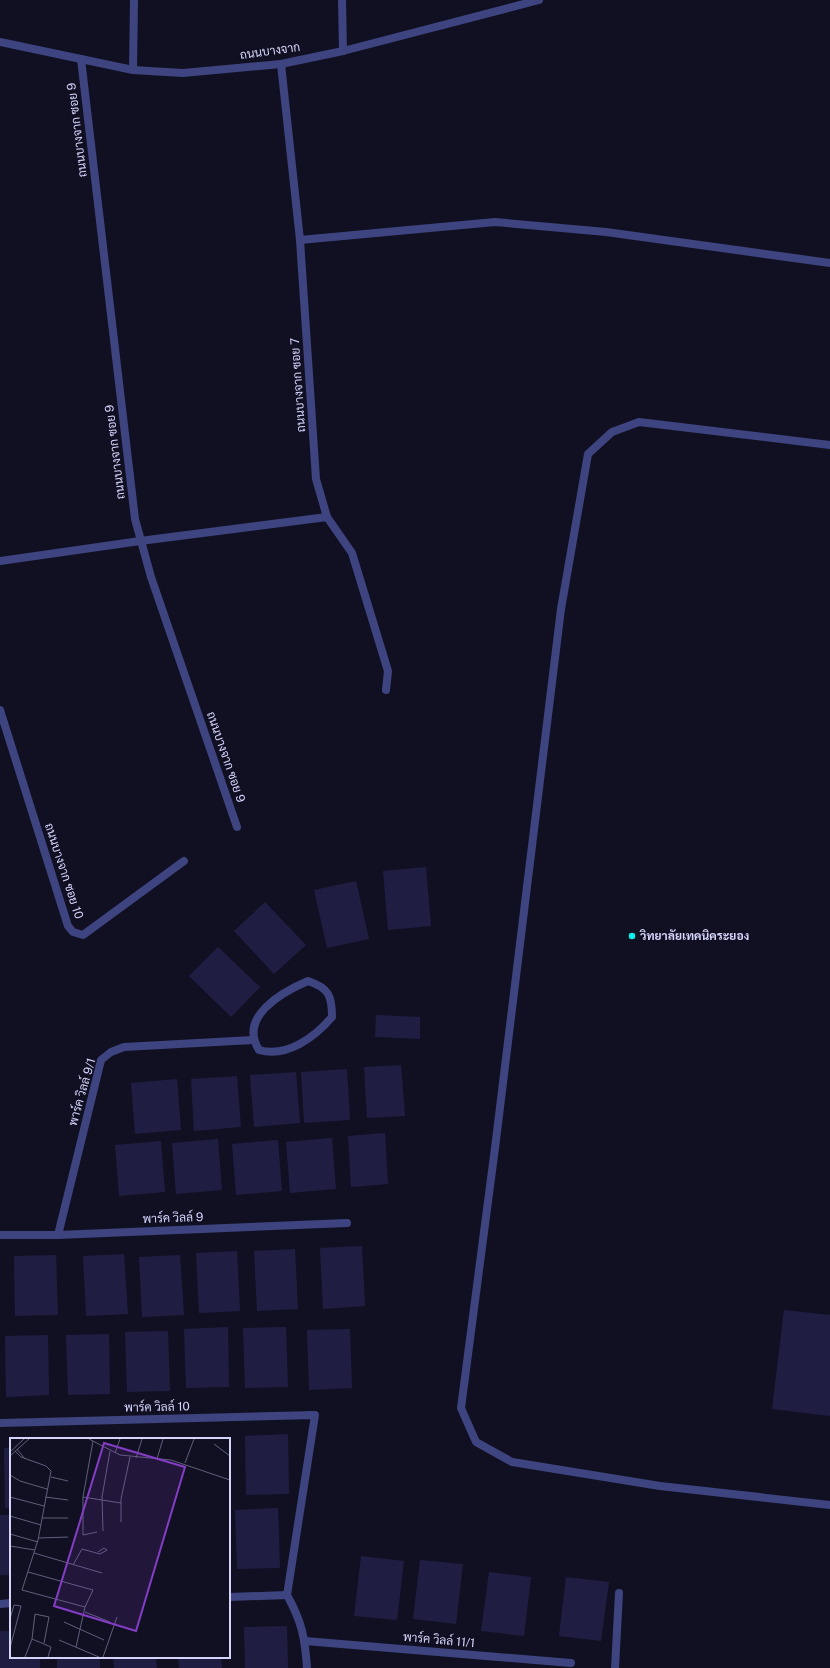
<svg xmlns="http://www.w3.org/2000/svg" width="830" height="1668" font-family="'Public Sans',Sarabun,sans-serif">
<style>
.building{fill:#201d43}
.lines{fill:none;stroke-linecap:round;stroke-linejoin:round}
.lane{stroke:#3e447f;stroke-width:8}
.street{stroke:#3e447f;stroke-width:8}
.poi-dot{fill:#0feee8;stroke:#111023;stroke-width:1.5}
.labels{text-anchor:middle;dominant-baseline:central;stroke-width:3;stroke-linejoin:round;paint-order:stroke}
.street-label{font-size:12px;fill:#d5d5fc;stroke:#111023}
.poi-label{font-size:12px;font-weight:bold;fill:#d5d5fc;stroke:#111023;text-anchor:start}
.inset-road{fill:none;stroke:#5f5f7a;stroke-width:1}
.view{fill:#843dc5;fill-opacity:0.15;stroke:#843dc5;stroke-width:2}
.inset-edge{fill:none;stroke:#d5d5fc;stroke-width:2}
</style>
<rect width="100%" height="100%" fill="#111023"/>
<!-- building -->
<g class="building">
<path d="M426,867L431,926L388,930L383,871Z"/>
<path d="M356,881L369,939L327,948L314,890Z"/>
<path d="M265,902L306,945L274,974L234,931Z"/>
<path d="M218,947L260,987L231,1017L189,976Z"/>
<path d="M376,1015L420,1017V1039L375,1037Z"/>
<path d="M401,1065L405,1116L367,1118L364,1067Z"/>
<path d="M347,1069L350,1120L304,1123L301,1072Z"/>
<path d="M296,1072L300,1123L254,1127L250,1075Z"/>
<path d="M237,1076L241,1127L194,1131L191,1079Z"/>
<path d="M177,1079L181,1130L135,1134L131,1083Z"/>
<path d="M385,1133L388,1184L351,1187L348,1136Z"/>
<path d="M332,1138L336,1189L290,1193L286,1142Z"/>
<path d="M218,1139L222,1190L176,1194L172,1143Z"/>
<path d="M278,1140L282,1191L236,1195L232,1144Z"/>
<path d="M161,1141L165,1192L119,1196L115,1145Z"/>
<path d="M362,1246L365,1306L323,1309L320,1248Z"/>
<path d="M295,1249L298,1309L257,1311L254,1251Z"/>
<path d="M237,1251L240,1311L199,1313L196,1253Z"/>
<path d="M124,1254L128,1314L86,1316L83,1256Z"/>
<path d="M56,1255L58,1315L15,1316L14,1256Z"/>
<path d="M180,1255L184,1315L142,1317L139,1257Z"/>
<path d="M784,1310L830,1315V1416L772,1409Z"/>
<path d="M228,1327L229,1387L186,1388L184,1329Z"/>
<path d="M286,1327L288,1387L245,1388L243,1328Z"/>
<path d="M350,1329L352,1388L309,1390L307,1330Z"/>
<path d="M168,1331L170,1391L127,1392L125,1332Z"/>
<path d="M109,1334L110,1394L68,1395L66,1335Z"/>
<path d="M48,1335L49,1395L6,1397L5,1336Z"/>
<path d="M288,1434L289,1494L246,1495L245,1436Z"/>
<path d="M4,1448H11V1508H5Z"/>
<path d="M278,1508L280,1568L237,1569L235,1510Z"/>
<rect x="0" y="1515" width="11" height="60"/>
<path d="M361,1556L404,1561L397,1620L354,1616Z"/>
<path d="M420,1560L463,1564L456,1624L413,1619Z"/>
<path d="M489,1572L531,1577L524,1636L481,1631Z"/>
<path d="M566,1577L609,1582L601,1641L559,1636Z"/>
<path d="M287,1626L288,1668H245L244,1627Z"/>
<path d="M0,1631H11V1657H40V1668H0Z"/>
<rect x="57" y="1657" width="43" height="11"/>
<path d="M113,1657H156L157,1668H114Z"/>
<path d="M178,1657H221L222,1668H179Z"/>
</g>
<g class="lines">
<!-- lane -->
<g class="lane">
<path d="M300,240L495,222L606,232L830,263"/>
<path d="M830,445L639,422L612,432L588,454L561,609L495,1148L461,1408L476,1442L512,1462L660,1486L830,1505"/>
</g>
<!-- street -->
<g class="street">
<path d="M342,0L343,51"/>
<path d="M0,42L133,70L183,73L281,64L343,51L539,0"/>
<path d="M81,59L135,519L151,577L237,827"/>
<path d="M281,64L300,240L316,479L327,517L352,553L388,671L386,690"/>
<path d="M133,70L134,0"/>
<path d="M0,561L140,541L327,517"/>
<path d="M0,710L68,926L73,932L83,935L184,861"/>
<path d="M308,981C329,988 332,996 332,1017C315,1037 287,1058 259,1050C238,1017 282,992 308,981Z"/>
<path d="M0,1235H58L347,1223"/>
<path d="M58,1235L101,1060L111,1052L124,1047L253,1040"/>
<path d="M0,1423L315,1415L287,1595C302,1622 305,1638 307,1668"/>
<path d="M229,1597L287,1595"/>
<path d="M0,1604L11,1603"/>
<path d="M305,1641L571,1663"/>
<path d="M615,1668L619,1593"/>
</g>
</g>
<!-- markers -->
<circle class="poi-dot" cx="632" cy="936" r="4"/>
<g class="labels">
<!-- street labels -->
<g class="street-label">
<text transform="translate(270 51) rotate(-8)">ถนนบางจาก</text>
<text transform="translate(77 130) rotate(-97)">ถนนบางจาก ซอย 9</text>
<text transform="translate(298 385) rotate(-94)">ถนนบางจาก ซอย 7</text>
<text transform="translate(115 452) rotate(-97)">ถนนบางจาก ซอย 9</text>
<text transform="translate(226 757) rotate(71)">ถนนบางจาก ซอย 9</text>
<text transform="translate(64 871) rotate(72)">ถนนบางจาก ซอย 10</text>
<text transform="translate(82 1092) rotate(-74)">พาร์ค วิลล์ 9/1</text>
<text transform="translate(173 1218) rotate(-2)">พาร์ค วิลล์ 9</text>
<text transform="translate(157 1407) rotate(-1)">พาร์ค วิลล์ 10</text>
<text transform="translate(439 1640) rotate(5)">พาร์ค วิลล์ 11/1</text>
</g>
<!-- poi labels -->
<g class="poi-label">
<text x="640" y="936">วิทยาลัยเทคนิคระยอง</text>
</g>
</g>
<!-- overview -->
<g transform="translate(10 1438)">
<rect width="220" height="220" fill="#111023"/>
<path class="inset-road" d="M79,1L110,17L161,22L220,42M83,3L73,59V97L87,94M204,6L220,18M7,11L15,21M5,13L11,19L36,28L41,33L28,102L12,152L75,169M0,14L14,1M105,15L110,1M0,18L19,1M126,20L132,1M147,21L153,1M175,25L184,1M0,37L10,43L37,51M41,39L58,43M0,59L34,68M35,59L58,62M73,59L111,65M0,78L31,87M32,80H58M111,84V61L120,19M93,93L92,59L100,13M0,96L28,104M29,100L58,99M0,108L25,112M24,115L92,135M63,127L72,111L90,116L97,112L94,110L88,114M18,134L83,152L75,169L66,209M75,174L100,184M0,181L4,167L11,168L0,210M54,184L94,202M22,201L41,209L38,219M49,202L89,219M15,219L22,201L25,176L39,179L34,205M93,219L107,179"/>
<path class="view" d="M94,5L175,29L126,193L44,168Z"/>
<rect width="220" height="220" class="inset-edge"/>
</g>
</svg>
